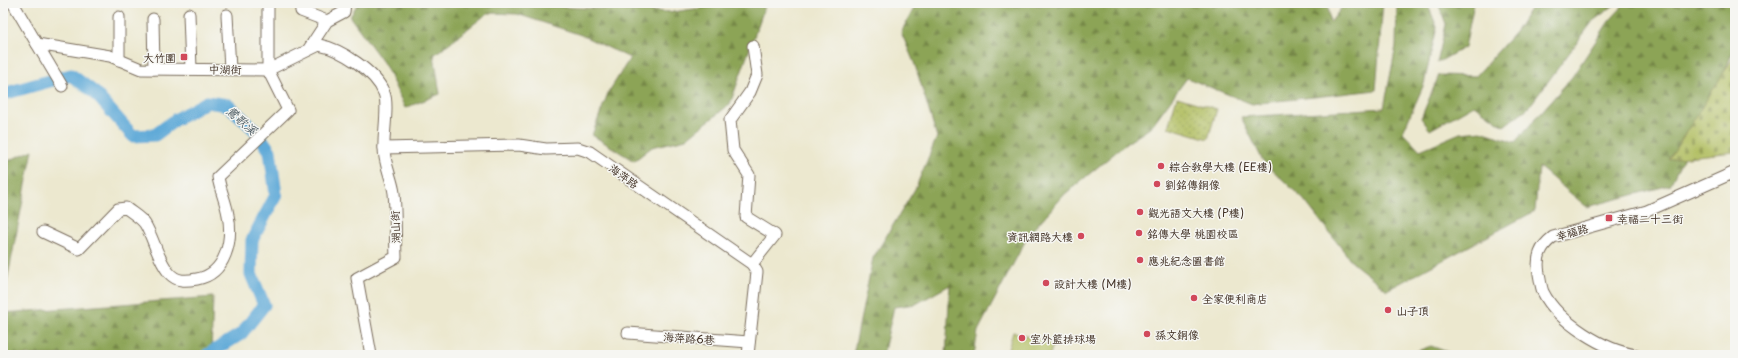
<svg xmlns="http://www.w3.org/2000/svg" width="1738" height="358" font-family="'Playpen Sans','LXGW WenKai TC',sans-serif">
<style>
.grass{fill:url(#grass-dots);stroke:#76743e}
.forest{fill:url(#forest-firs);stroke:#64673a}
.cemetery{fill:url(#cemetery-stones);stroke:#76743e}
.park{fill:#b0bd5f;stroke:#76743e}
.lines{fill:none;stroke-linecap:round;stroke-linejoin:round}
.river{stroke:#60aad8;stroke-width:13}
.minor-casing{stroke:#796c5c;stroke-width:13}
.minor{stroke:#fff;stroke-width:11}
.poi-dot{fill:#d1495b;stroke:#f6f6f2;stroke-width:1.5}
.labels{text-anchor:middle;dominant-baseline:central;stroke-width:3;stroke-linejoin:round;paint-order:stroke}
.poi-label{font-size:11px;fill:#3b2a1e;stroke:#f6f6f2;text-anchor:start}
.street-label{font-size:11px;fill:#3b2a1e;stroke:#f6f6f2}
.water-label{font-size:12px;font-style:italic;fill:#48575f;stroke:#f6f6f2}
</style>
<defs>
<pattern id="grass-dots" width="8" height="8" patternUnits="userSpaceOnUse"><rect width="8" height="8" fill="#b0bd5f"/><path d="M2 2h.1M6 6h.1" fill="none" stroke="#909a4e" stroke-width="1.8" stroke-linecap="round"/></pattern>
<pattern id="forest-firs" width="22" height="20" patternUnits="userSpaceOnUse"><rect width="22" height="20" fill="#8ca456"/><path d="M5 1l3.5 6h-7zM16 11l3.5 6h-7z" fill="#748647"/></pattern>
<pattern id="cemetery-stones" width="16" height="16" patternUnits="userSpaceOnUse"><rect width="16" height="16" fill="#b0bd5f"/><path d="M2 7V4a2 2 0 0 1 4 0v3zM10 15v-3a2 2 0 0 1 4 0v3z" fill="#909a4e"/></pattern>
</defs>
<rect width="100%" height="100%" fill="#f6f6f2"/>
<filter id="ink" filterUnits="userSpaceOnUse"><feTurbulence type="fractalNoise" baseFrequency=".025" numOctaves="2"/><feDisplacementMap in="SourceGraphic" scale="8" xChannelSelector="R" yChannelSelector="G"/><feConvolveMatrix kernelMatrix="1 2 1 2 8 2 1 2 1" color-interpolation-filters="sRGB"/></filter>
<filter id="wash" filterUnits="userSpaceOnUse"><feTurbulence type="fractalNoise" baseFrequency=".012" numOctaves="4" result="noise"/><feDisplacementMap in="SourceGraphic" scale="16" xChannelSelector="R" yChannelSelector="G"/><feGaussianBlur stdDeviation="0.9" result="paint"/><feColorMatrix in="noise" values="0 0 0 0 0 0 0 0 0 0 0 0 0 0 0 0 0 1.4 0 .05"/><feComposite in="paint" operator="in"/></filter>
<g filter="url(#wash)">
<rect width="100%" height="100%" fill="#ece8cf"/>
<!-- grass -->
<path class="grass" d="M1177,97L1217,109L1208,139L1168,127Z"/>
<!-- forest -->
<g class="forest">
<path d="M358,3H552L562,7L672,12L737,3H766L730,104L686,139L652,147L634,161L592,135L608,93L630,58L581,35L517,14L488,13L434,55L440,94L405,108L385,65L350,17Z"/>
<path d="M917,3H1328L1330,23L1345,3H1383L1376,90L1252,104L1187,78L1150,128L1127,143L1065,194L1029,234L978,331L974,355H946L950,285L916,304L894,307L883,355H853L873,258L915,189L937,137L915,65L901,32Z"/>
<path d="M1397,3H1427L1437,27L1424,84L1403,132L1420,150L1460,133L1481,131L1515,142L1572,77L1609,21L1626,3H1735V27L1732,32L1735,48L1701,123L1670,185L1587,207L1539,167L1535,211L1387,290L1353,263L1304,200L1263,161L1241,117L1384,108L1396,46Z"/>
<path d="M1438,3H1474L1465,47L1437,63L1446,24Z"/>
<path d="M1534,3H1617L1593,21L1529,107L1504,126L1474,105L1430,130L1421,118L1439,75L1476,76L1516,31Z"/>
<path d="M33,150L3,301V163Z"/>
<path d="M213,297L211,355H3V313Z"/>
<path d="M1431,346L1456,355H1406Z"/>
</g>
<!-- cemetery -->
<path class="cemetery" d="M1735,55V152L1669,159Z"/>
<!-- park -->
<path class="park" d="M1013,332L1053,344L1050,355H1006Z"/>
<g class="lines">
<!-- river -->
<path class="river" d="M3,94L71,75L95,93L133,136L155,135L175,120L207,102L228,105L256,131L270,151L276,195L252,240L251,274L264,305L241,334L207,355"/>
</g>
</g>
<g filter="url(#ink)">
<g class="lines">
<!-- minor casing -->
<g class="minor-casing">
<g id="minor">
<path d="M13,3L37,44L110,56L141,69L268,70L319,45C341,49 376,72 384,93C389,104 383,135 384,148C384,164 392,178 394,193C396,214 395,236 396,257L357,278L371,355"/>
<path d="M300,3L301,11L327,21"/>
<path d="M189,14L191,69"/>
<path d="M227,15L230,69"/>
<path d="M153,19L154,69"/>
<path d="M37,44L62,86"/>
<path d="M308,50L327,21L344,12L345,3"/>
<path d="M119,60V17"/>
<path d="M384,148L519,145L546,149L578,148L590,152L752,264L757,272L748,355"/>
<path d="M43,232L79,249L118,209L126,208C132,213 141,218 145,224C154,239 157,258 169,273C177,282 186,281 197,279C226,274 233,240 228,215C226,202 220,190 218,177L288,110L268,70V3"/>
<path d="M752,264L775,235L746,217L749,175L733,150L730,120L750,92L757,75L753,46"/>
<path d="M628,333L749,342"/>
<path d="M1637,355C1605,351 1558,322 1543,292C1541,287 1540,279 1539,274C1536,257 1540,247 1553,237L1647,211L1735,172"/>
</g>
</g>
<!-- minor -->
<use href="#minor" class="minor"/>
</g>
</g>
<!-- markers -->
<g class="poi-dot">
<rect x="180" y="53" width="8" height="8" rx="2"/>
<circle cx="1161" cy="166" r="4"/>
<circle cx="1157" cy="184" r="4"/>
<circle cx="1140" cy="212" r="4"/>
<rect x="1605" y="214" width="8" height="8" rx="2"/>
<circle cx="1139" cy="233" r="4"/>
<circle cx="1081" cy="236" r="4"/>
<circle cx="1140" cy="260" r="4"/>
<circle cx="1046" cy="283" r="4"/>
<circle cx="1194" cy="298" r="4"/>
<circle cx="1388" cy="310" r="4"/>
<circle cx="1147" cy="334" r="4"/>
<circle cx="1022" cy="338" r="4"/>
</g>
<g class="labels">
<!-- poi labels -->
<g class="poi-label">
<text x="176" y="57" text-anchor="end">大竹圍</text>
<text x="1169" y="166">綜合教學大樓 (EE樓)</text>
<text x="1165" y="184">劉銘傳銅像</text>
<text x="1148" y="212">觀光語文大樓 (P樓)</text>
<text x="1617" y="218">幸福二十三街</text>
<text x="1147" y="233">銘傳大學 桃園校區</text>
<text x="1073" y="236" text-anchor="end">資訊網路大樓</text>
<text x="1148" y="260">應兆紀念圖書館</text>
<text x="1054" y="283">設計大樓 (M樓)</text>
<text x="1202" y="298">全家便利商店</text>
<text x="1396" y="310">山子頂</text>
<text x="1155" y="334">孫文銅像</text>
<text x="1030" y="338">室外籃排球場</text>
</g>
<!-- street labels -->
<g class="street-label">
<text transform="translate(225 69) rotate(1)">中湖街</text>
<text transform="translate(624 176) rotate(36)">海萍路</text>
<text transform="translate(395 227) rotate(-92)">湖山街</text>
<text transform="translate(1572 232) rotate(-16)">幸福路</text>
<text transform="translate(689 338) rotate(4)">海萍路6巷</text>
</g>
<!-- water labels -->
<g class="water-label">
<text transform="translate(242 120) rotate(41)">鶯歌溪</text>
</g>
</g>
<!-- margin -->
<rect width="1738" height="358" fill="none" stroke="#f6f6f2" stroke-width="16"/>
</svg>
